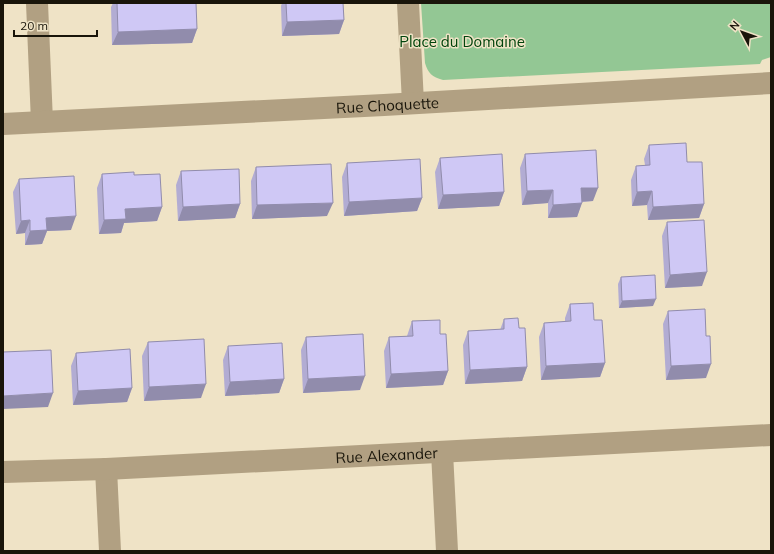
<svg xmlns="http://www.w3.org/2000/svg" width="774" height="554" font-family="Mulish,sans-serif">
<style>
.green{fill:#93c794}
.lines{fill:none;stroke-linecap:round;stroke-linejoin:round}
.minor{stroke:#b1a082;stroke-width:22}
.wall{fill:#b2acd3}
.shaded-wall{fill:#918cac}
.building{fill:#cfc8f5;stroke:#918cac}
.labels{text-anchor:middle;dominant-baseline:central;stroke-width:3;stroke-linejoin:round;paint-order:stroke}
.park-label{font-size:15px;fill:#00440c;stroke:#efe3c6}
.street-label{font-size:15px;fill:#19150a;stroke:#efe3c6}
</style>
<rect width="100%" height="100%" fill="#efe3c6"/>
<!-- green -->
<path class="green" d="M421,3H771V57L762,60L760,64L443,80C432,77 428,73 425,63Z"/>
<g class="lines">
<!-- minor -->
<g class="minor">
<path d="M37,3L42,122"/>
<path d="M408,3L413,103"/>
<path id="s1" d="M3,124L384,105L771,83"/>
<path d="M442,452L447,551"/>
<path d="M106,469L110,551"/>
<path id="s2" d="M3,472L106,469L771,435"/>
</g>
</g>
<!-- wall -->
<g class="wall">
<path d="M113,3H117L197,29L192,43L112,45L111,7Z"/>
<path d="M282,3H343L344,20L339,34L282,36L281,6Z"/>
<path d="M649,145L687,162L704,204L699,218L648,220L647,205L632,206L631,180L636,166L645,165L644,159Z"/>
<path d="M525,154L593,201L582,202L577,217L548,218V203L522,205L520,168Z"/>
<path d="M440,158L504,192L499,206L438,209L435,172Z"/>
<path d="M347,163L422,198L417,211L344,216L342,177Z"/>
<path d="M256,167L327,216L252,219L251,181Z"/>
<path d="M181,171L240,204L235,218L178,221L176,185Z"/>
<path d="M102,174L134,175L162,207L157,221L124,223L121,233L99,234L97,188Z"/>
<path d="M19,179L71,230L47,231L42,244L25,245V233L16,234L13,192Z"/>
<path d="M667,222L702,286L665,288L662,236Z"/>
<path d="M621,277L653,306L619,308L618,284Z"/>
<path d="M570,304L594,320L605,363L600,377L541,380L539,337L544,323L565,322V318Z"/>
<path d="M668,311L706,378L666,380L663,324Z"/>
<path d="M504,319L519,328L527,367L522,381L465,384L463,345L468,331L500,330Z"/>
<path d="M412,321L440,334L448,371L443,385L386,388L384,351L389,337L407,336Z"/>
<path d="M306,337L360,390L303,393L301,350Z"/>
<path d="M148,342L201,398L144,401L142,356Z"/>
<path d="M228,346L284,379L279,393L225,396L223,360Z"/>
<path d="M76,353L132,388L127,402L73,405L71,366Z"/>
</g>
<!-- shaded-wall -->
<g class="shaded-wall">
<path d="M344,20L339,34L282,36L287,22Z"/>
<path d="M197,29L192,43L112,45L118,32Z"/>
<path d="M581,188H598L593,201L576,202Z"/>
<path d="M553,190L548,203L522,205L527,191Z"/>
<path d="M652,191L647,205L632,206L637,192Z"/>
<path d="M504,192L499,206L438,209L443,195Z"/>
<path d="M422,198L417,211L344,216L349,202Z"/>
<path d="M333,203L327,216L252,219L257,205Z"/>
<path d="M582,203L577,217L548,218L553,205Z"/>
<path d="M240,204L235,218L178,221L183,207Z"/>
<path d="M704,204L699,218L648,220L653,207Z"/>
<path d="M162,207L157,221L124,223L121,233L99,234L104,220L125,209Z"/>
<path d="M76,216L71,230L47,231L42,244L25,245L30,231L46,218Z"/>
<path d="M30,220L25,233L16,234L21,221Z"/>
<path d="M707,272L702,286L665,288L670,275Z"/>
<path d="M656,299L653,306L619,308L622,301Z"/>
<path d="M605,363L600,377L541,380L546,366Z"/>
<path d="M711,364L706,378L666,380L671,366Z"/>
<path d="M527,367L522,381L465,384L470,370Z"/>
<path d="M448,371L443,385L386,388L391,374Z"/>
<path d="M365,376L360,390L303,393L308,379Z"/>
<path d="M284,379L279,393L225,396L230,382Z"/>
<path d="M206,384L201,398L144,401L149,387Z"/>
<path d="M132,388L127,402L73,405L78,391Z"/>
<path d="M53,393L48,407L3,409V396Z"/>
</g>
<!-- building -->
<g class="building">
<path d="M117,3H196L197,29L118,32Z"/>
<path d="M286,3H343L344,20L287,22Z"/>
<path d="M686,143L687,162H702L704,204L653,207L652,191L637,192L636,166L650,165L649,145Z"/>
<path d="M596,150L598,188H581L582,203L553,205V190L527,191L525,154Z"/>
<path d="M502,154L504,192L443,195L440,158Z"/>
<path d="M420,159L422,198L349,202L347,163Z"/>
<path d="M331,164L333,203L257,205L256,167Z"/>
<path d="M239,169L240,204L183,207L181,171Z"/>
<path d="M134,172V175L160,174L162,207L125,209L126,219L104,220L102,174Z"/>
<path d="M74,176L76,216L46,218L47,230L30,231V220L21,221L19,179Z"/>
<path d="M704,220L707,272L670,275L667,222Z"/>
<path d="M655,275L656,299L622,301L621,277Z"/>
<path d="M593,303L594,320H602L605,363L546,366L544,323L571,321L570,304Z"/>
<path d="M705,309L706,336H710L711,364L671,366L668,311Z"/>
<path d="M518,318L519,328H525L527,367L470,370L468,331L504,329V319Z"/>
<path d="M440,320V334H446L448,371L391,374L389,337L413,336L412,321Z"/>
<path d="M363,334L365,376L308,379L306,337Z"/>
<path d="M204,339L206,384L149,387L148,342Z"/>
<path d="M282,343L284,379L230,382L228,346Z"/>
<path d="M130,349L132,388L78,391L76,353Z"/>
<path d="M51,350L53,393L3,396V352Z"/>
</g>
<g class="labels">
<!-- park labels -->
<g class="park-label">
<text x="462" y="41">Place du Domaine</text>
</g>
<!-- street labels -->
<g class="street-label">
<text stroke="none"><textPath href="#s1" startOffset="385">Rue Choquette</textPath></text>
<text stroke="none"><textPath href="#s2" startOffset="384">Rue Alexander</textPath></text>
</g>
</g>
<!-- border -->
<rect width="774" height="554" fill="none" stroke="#19150a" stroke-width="8"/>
<!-- north arrow -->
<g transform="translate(742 32) rotate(311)" stroke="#efe3c6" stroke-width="3" paint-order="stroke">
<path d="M0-3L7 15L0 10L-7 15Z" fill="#19150a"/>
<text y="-6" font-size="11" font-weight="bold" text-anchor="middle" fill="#19150a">N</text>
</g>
<!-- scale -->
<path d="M14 30v6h83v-6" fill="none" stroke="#19150a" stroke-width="2"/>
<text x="20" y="30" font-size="12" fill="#19150a" stroke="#efe3c6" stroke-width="3" paint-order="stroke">20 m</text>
</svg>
